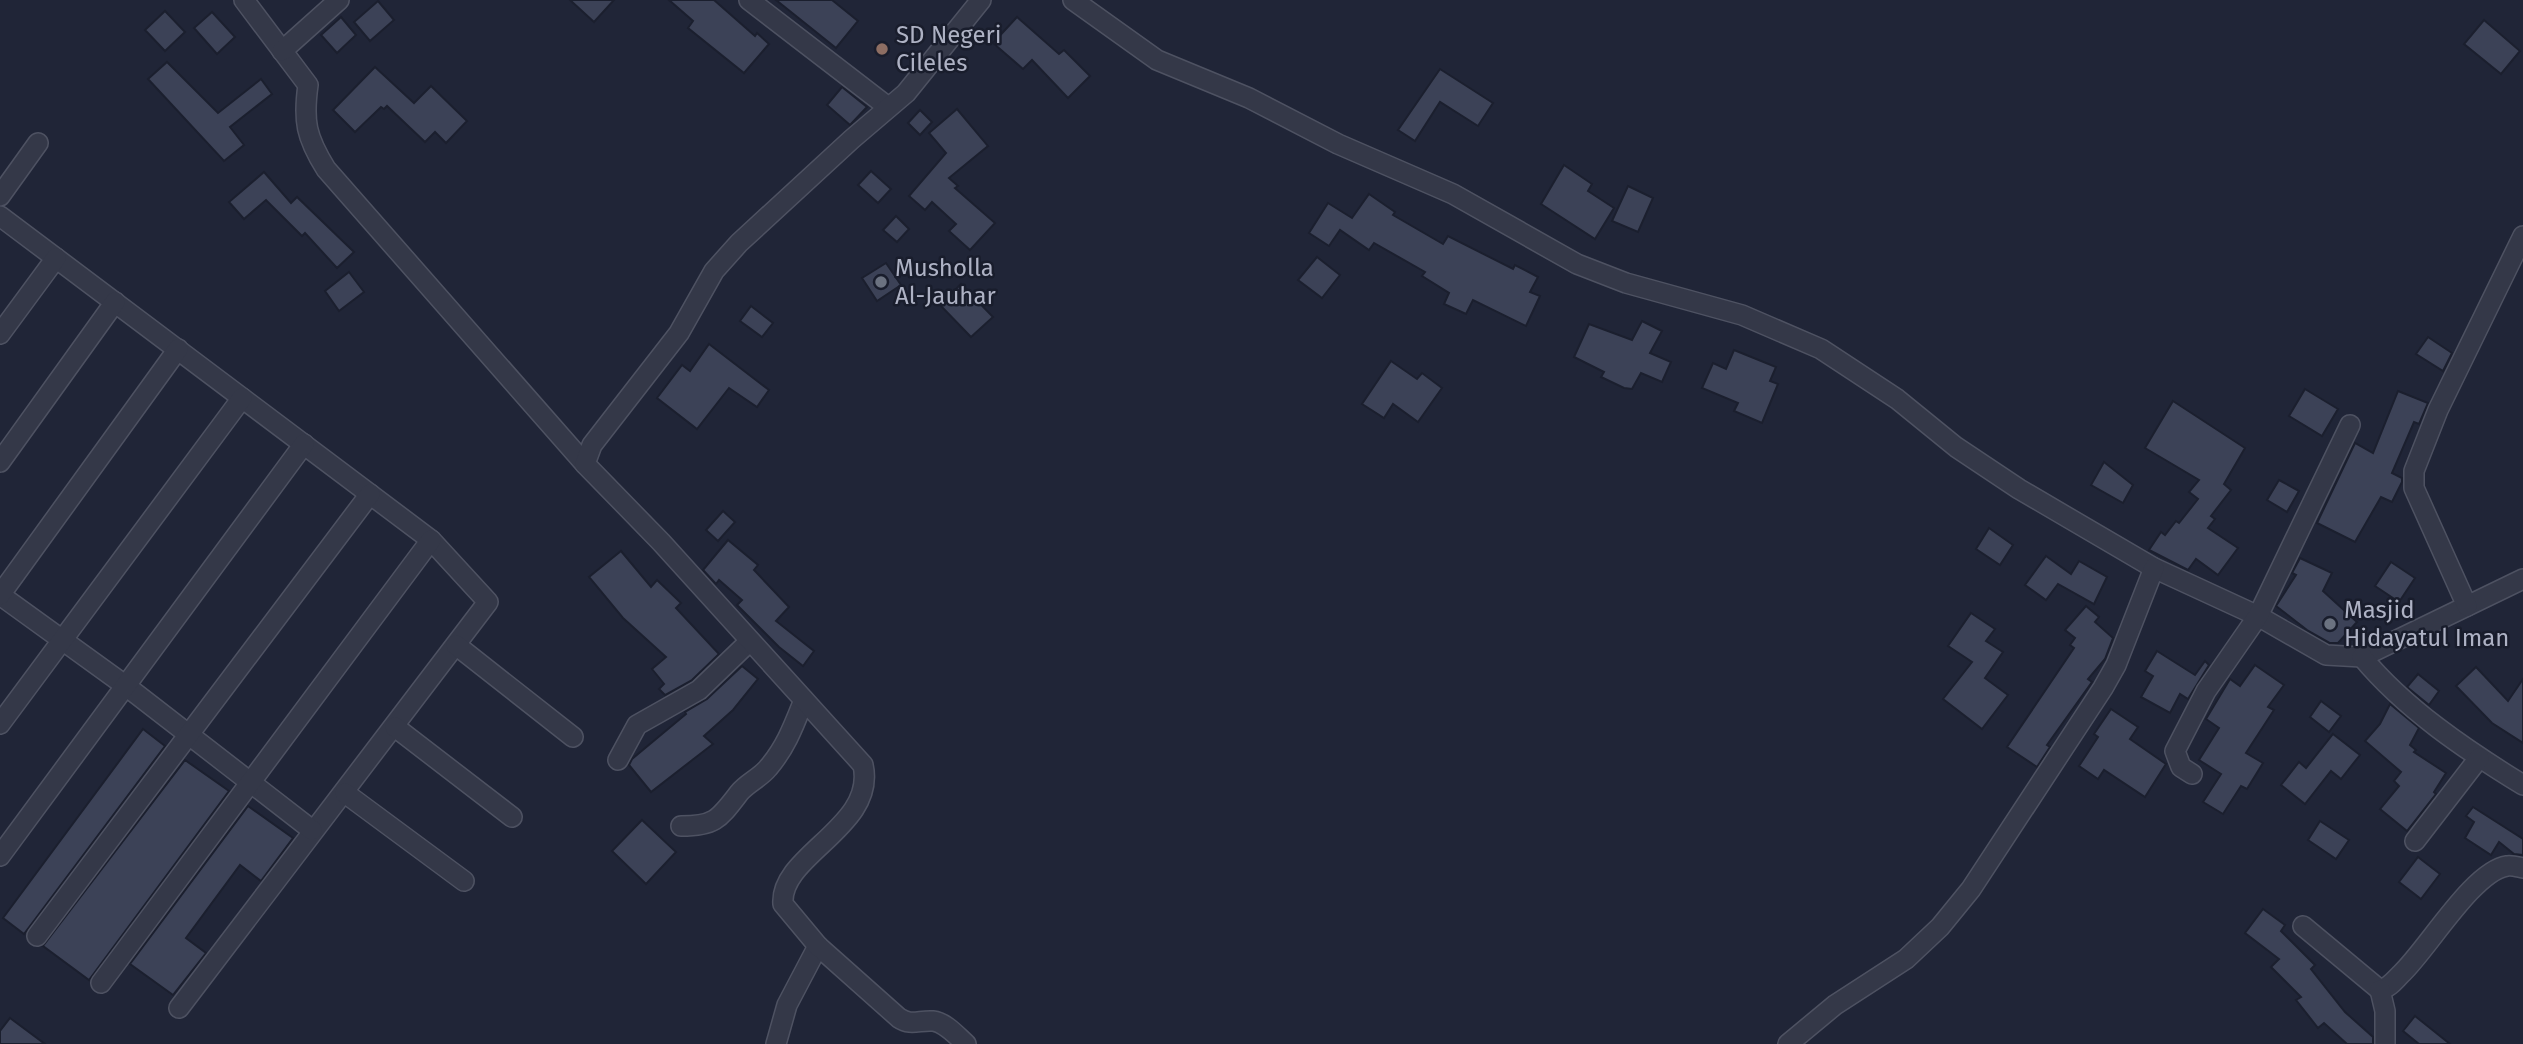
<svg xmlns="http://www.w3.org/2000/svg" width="2523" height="1044" font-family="'Fira Sans',sans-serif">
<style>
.building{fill:#3c4257;stroke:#1b1f2e;stroke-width:2}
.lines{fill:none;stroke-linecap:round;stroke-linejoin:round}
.minor-casing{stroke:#4e5262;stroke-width:22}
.minor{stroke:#343848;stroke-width:19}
.education-dot{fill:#8d6e63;stroke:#191d2c;stroke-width:2.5}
.worship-dot{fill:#6b7280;stroke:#191d2c;stroke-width:2.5}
.labels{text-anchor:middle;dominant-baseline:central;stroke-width:5;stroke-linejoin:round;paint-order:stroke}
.poi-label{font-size:24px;fill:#aeb2c4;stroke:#191d2c;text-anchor:start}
</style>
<rect width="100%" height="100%" fill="#202537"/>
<!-- building -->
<g class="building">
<path d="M570,0H614L594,22Z"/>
<path d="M669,0H714L755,36L757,33L769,44L744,73L688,28L693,21Z"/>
<path d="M776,0H832L858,21L836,48Z"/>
<path d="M378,1L394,20L370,41L354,22Z"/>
<path d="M165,11L185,32L165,51L145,30Z"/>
<path d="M212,12L235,37L217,54L194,28Z"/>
<path d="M341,17L356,35L337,53L321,35Z"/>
<path d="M1017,17L1059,54L1064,50L1090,76L1068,98L1032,60L1023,69L993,43Z"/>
<path d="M2484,20L2520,51L2501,74L2464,44Z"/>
<path d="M167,62L218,113L261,79L272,94L230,127L244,145L224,161L148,79Z"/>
<path d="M375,67L414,103L431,86L467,121L446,143L435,132L425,142L387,106L384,109L381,107L355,132L333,110Z"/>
<path d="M1440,69L1493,103L1478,126L1440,102L1415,141L1398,130Z"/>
<path d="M842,87L867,107L850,125L827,105Z"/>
<path d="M957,109L988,146L949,178L958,186L955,188L995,223L970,250L949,231L956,224L932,202L925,210L909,196L946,153L929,133Z"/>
<path d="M920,110L932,122L920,135L908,123Z"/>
<path d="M1564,165L1592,184L1588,191L1614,208L1595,239L1541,204Z"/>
<path d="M871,171L891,189L878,203L858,185Z"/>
<path d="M264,172L291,203L297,197L354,252L337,268L305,233L302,236L266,200L244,219L229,202Z"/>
<path d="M1628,186L1653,198L1638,232L1612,221Z"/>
<path d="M1369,194L1395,212L1393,215L1443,244L1448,236L1513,269L1515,265L1538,277L1530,292L1540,296L1526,326L1473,300L1466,314L1444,304L1449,293L1422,276L1425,272L1374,243L1369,250L1340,230L1329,246L1309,233L1328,203L1352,218Z"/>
<path d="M896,216L909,229L897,242L883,230Z"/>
<path d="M1317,257L1340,275L1322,298L1298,280Z"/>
<path d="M886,263L901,285L877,301L862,278Z"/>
<path d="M349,272L364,292L339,311L325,291Z"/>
<path d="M961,284L993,317L971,337L940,305Z"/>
<path d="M751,306L773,323L762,337L740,321Z"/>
<path d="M1642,321L1662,331L1650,353L1671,362L1662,382L1641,373L1632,389L1624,388L1601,377L1604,372L1574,357L1589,324L1632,340Z"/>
<path d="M2428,337L2452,353L2443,371L2416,354Z"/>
<path d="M709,344L769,390L757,407L729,388L697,429L657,398L682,365L690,371Z"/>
<path d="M1734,350L1776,367L1770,381L1778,384L1762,423L1734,411L1738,403L1702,388L1713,363L1726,369Z"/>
<path d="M1391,361L1417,379L1422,373L1442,388L1418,422L1393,404L1384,418L1362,404Z"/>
<path d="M2305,389L2338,409L2322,436L2289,416Z"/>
<path d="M2398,391L2428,403L2419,424L2414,422L2392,473L2402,478V482L2392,502L2381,497L2355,542L2317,523L2355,443L2373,453Z"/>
<path d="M2173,401L2245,448L2224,484L2231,490L2211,516L2215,519L2208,528L2238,548L2218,575L2196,559L2188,570L2149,550L2161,532L2165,535L2176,521L2179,523L2198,499L2189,492L2199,480L2145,448Z"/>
<path d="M2104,462L2133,485L2123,503L2091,485Z"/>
<path d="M2279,480L2299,491L2287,512L2267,500Z"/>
<path d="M723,511L735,522L718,541L706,530Z"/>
<path d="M1989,528L2013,545L2000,565L1976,549Z"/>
<path d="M728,540L758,565L754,570L789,607L776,621L814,651L803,666L779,647L737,605L742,600L719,580L716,584L703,570Z"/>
<path d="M621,551L651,587L657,580L681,603L676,608L719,654L692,680L665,695L659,689L664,684L652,669L666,657L623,618L589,577Z"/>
<path d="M2046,556L2071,574L2079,561L2107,577L2094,604L2058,584L2046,600L2025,585Z"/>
<path d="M2300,558L2332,573L2323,591L2357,622L2338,643H2330L2307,630L2276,606L2296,575L2292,573Z"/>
<path d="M2391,562L2415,578L2399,602L2375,586Z"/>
<path d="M2086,606L2099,617L2095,622L2113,638L2105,659L2088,679L2092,682L2047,745L2050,747L2037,767L2007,747L2074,648L2070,645L2075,638L2065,630Z"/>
<path d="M1971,613L1995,629L1986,641L2003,652L1985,678L2008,695L1982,729L1943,699L1972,662L1948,646Z"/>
<path d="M2157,651L2195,675L2205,661L2209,665L2188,699L2180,694L2170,713L2141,697L2153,676L2145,671Z"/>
<path d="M2255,665L2284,685L2268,707L2274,710L2246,753L2263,763L2247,789L2241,786L2223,814L2203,802L2221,774L2199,760L2219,728L2206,719L2230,679L2240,686Z"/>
<path d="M742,666L758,679L733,710L704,736L713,744L651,792L629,765L632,759L686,714L685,712L707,699Z"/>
<path d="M2476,667L2508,701L2523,679V743L2492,723L2456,686Z"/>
<path d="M2418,674L2439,691L2429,705L2407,687Z"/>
<path d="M2321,701L2341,716L2329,732L2310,717Z"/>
<path d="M2390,704L2419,728L2410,745L2416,750L2414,752L2446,773L2434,792L2436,794L2407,831L2380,809L2399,786L2394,781L2401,772L2365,741L2380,724Z"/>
<path d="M2111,709L2138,727L2130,739L2166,764L2145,797L2104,770L2098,779L2079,766L2098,737L2094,734Z"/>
<path d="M143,729L165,746L24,934L3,918Z"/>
<path d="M2333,734L2360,755L2341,779L2331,771L2305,804L2281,785L2299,762L2306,768Z"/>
<path d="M185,760L229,791L89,980L43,946Z"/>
<path d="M248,806L293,838L261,881L240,865L186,938L206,953L173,995L130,964Z"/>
<path d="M2473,807L2523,839V855L2514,854L2499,842L2491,855L2465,838L2474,822L2466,816Z"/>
<path d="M642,820L676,852L646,884L612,851Z"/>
<path d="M2320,821L2349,840L2336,859L2308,840Z"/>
<path d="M2418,857L2440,874L2421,899L2399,882Z"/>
<path d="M2263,909L2285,925L2281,931L2315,965L2311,969L2345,1012L2373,1037V1044H2347L2324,1023L2318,1028L2296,1000L2301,997L2271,967L2279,959L2245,933Z"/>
<path d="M2415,1016L2450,1044H2419L2403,1031Z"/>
<path d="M10,1018L45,1044H0V1031Z"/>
</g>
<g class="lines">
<!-- minor casing -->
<g class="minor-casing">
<g id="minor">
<path d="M244,0L308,85C303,121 306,137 326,169L585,464"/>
<path d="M749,0L888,107"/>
<path d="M1073,0L1157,60L1249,98L1338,144L1453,194L1577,264L1626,283L1742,315L1821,349L1897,399L1956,447L2019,489L2154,568L2258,616L2326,655L2362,657L2523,579"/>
<path d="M282,51L339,0"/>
<path d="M0,196L38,143"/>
<path d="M0,216L431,540L488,602L179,1008"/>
<path d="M0,334L56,258"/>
<path d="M0,462L115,302"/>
<path d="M0,595L126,686L312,830"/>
<path d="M0,595L178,349"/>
<path d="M2467,606L2414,488V471L2438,410L2523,236"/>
<path d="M456,645L573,737"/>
<path d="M2362,657C2405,709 2466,750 2523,785"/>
<path d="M0,724L242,398"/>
<path d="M395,727L512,817"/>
<path d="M618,760L637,725L699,690L750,641"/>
<path d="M2192,774L2181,767L2175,751L2206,691L2258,616L2350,425"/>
<path d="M345,793L464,881"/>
<path d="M681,826C715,826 719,819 739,793C747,783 760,778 768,768C786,747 794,725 804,700"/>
<path d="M2415,841L2479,758"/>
<path d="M0,856L304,444"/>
<path d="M2303,926L2380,990C2389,988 2394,981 2401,974C2427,950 2473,871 2507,866C2511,865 2518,867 2523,868"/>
<path d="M37,936L370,494"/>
<path d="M101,983L431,540"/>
<path d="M2380,990L2385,1011V1044"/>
<path d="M776,1044L787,1005L818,946"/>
<path d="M966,1044C957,1036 945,1022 933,1021C919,1020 911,1026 899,1018L818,946L783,904C779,855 877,827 863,765L661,542L585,464L592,445L679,333L714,271L739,243L852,139L906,93L981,0"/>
<path d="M1788,1044L1835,1005L1906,959L1940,927L1971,889L2103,688L2116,665L2154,568"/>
</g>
</g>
<!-- minor -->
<use href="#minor" class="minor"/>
</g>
<!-- markers -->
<circle class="education-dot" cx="882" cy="49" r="7"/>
<g class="worship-dot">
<circle cx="881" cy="282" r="7"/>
<circle cx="2330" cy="624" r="7"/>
</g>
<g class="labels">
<!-- poi labels -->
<g class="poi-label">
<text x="896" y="35">SD Negeri<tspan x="896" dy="28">Cileles</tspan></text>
<text x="895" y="268">Musholla<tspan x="895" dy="28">Al-Jauhar</tspan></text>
<text x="2344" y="610">Masjid<tspan x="2344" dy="28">Hidayatul Iman</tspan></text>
</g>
</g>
</svg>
